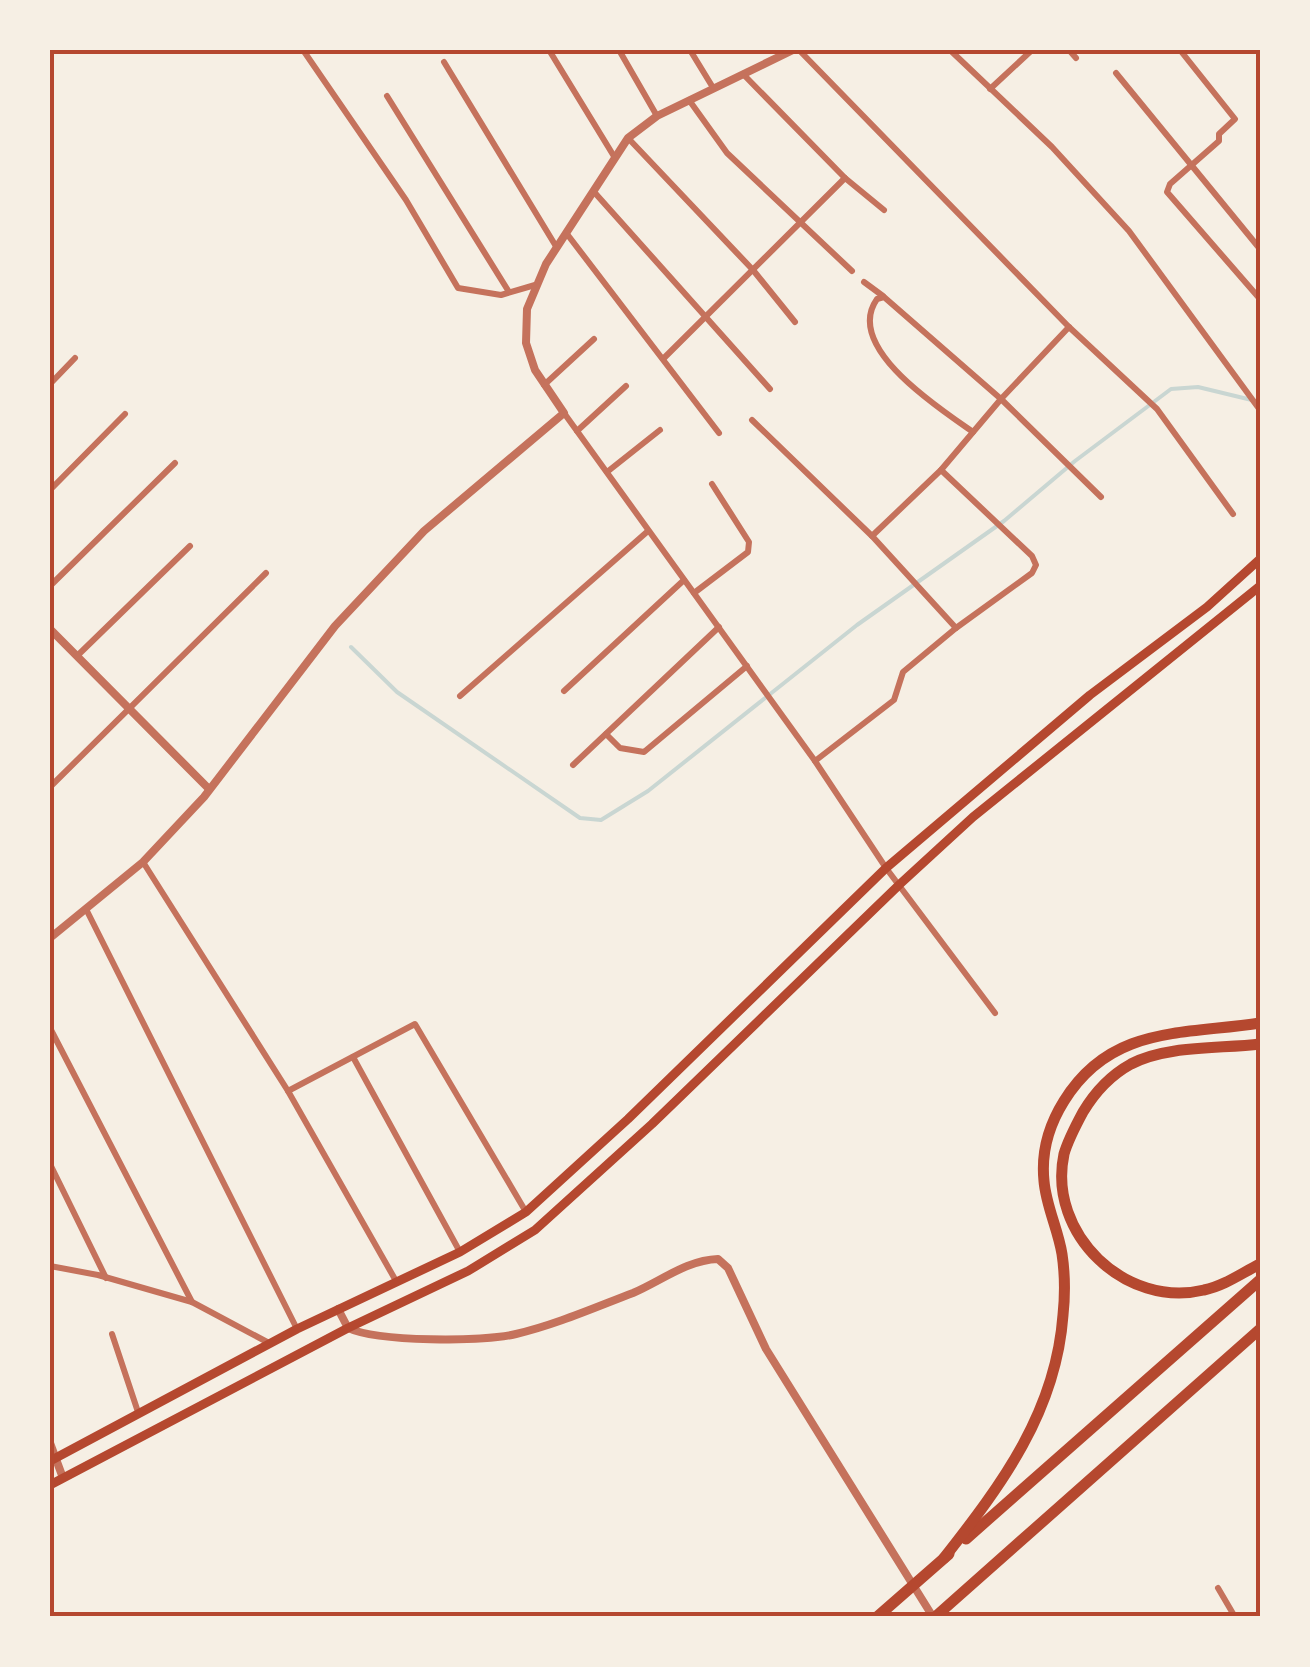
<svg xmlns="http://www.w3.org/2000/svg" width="1310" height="1667" font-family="'Varela Round',sans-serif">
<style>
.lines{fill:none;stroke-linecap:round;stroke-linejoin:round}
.stream{stroke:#c9d6d2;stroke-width:4}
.minor{stroke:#c5725c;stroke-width:6}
.tertiary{stroke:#c5725c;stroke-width:8}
.secondary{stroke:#b5482f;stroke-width:9}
.motorway{stroke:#b5482f;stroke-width:11}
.neatline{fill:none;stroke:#b5482f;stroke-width:4}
</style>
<rect width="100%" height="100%" fill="#f6efe4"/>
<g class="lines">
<!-- stream -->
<path class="stream" d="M351,647L397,692L580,818L601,820L648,791L857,625L1004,521L1075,461L1171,389L1198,387L1260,402"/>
<!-- minor -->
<g class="minor">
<path d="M303,50L406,200L458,288L501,295L535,285"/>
<path d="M549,50L615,158"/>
<path d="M619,50L657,116"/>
<path d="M690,50L712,86"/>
<path d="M799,50L1069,327L1157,409L1233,514"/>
<path d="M950,50L1052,147L1129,231L1260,410"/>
<path d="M1069,50L1076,58"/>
<path d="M1180,50L1235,119L1219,134V141L1170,184L1167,192L1260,299"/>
<path d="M444,62L557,248"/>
<path d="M1116,73L1260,249"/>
<path d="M743,74L845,178L884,210"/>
<path d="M990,89L1032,50"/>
<path d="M387,96L509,292"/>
<path d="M689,100L727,153L852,271"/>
<path d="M628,138L753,270L795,322"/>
<path d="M595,193L770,389"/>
<path d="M567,234L719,433"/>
<path d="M864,282L883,296"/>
<path d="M663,359L845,178"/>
<path d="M50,384L75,358"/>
<path d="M544,385L594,339"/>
<path d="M564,413L815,761L894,700L903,672L956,628L1032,573L1036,565L1032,556L941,470"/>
<path d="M752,420L872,536"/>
<path d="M577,431L626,386"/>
<path d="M973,432C940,409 843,347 877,299L884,297L1001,399L1101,497"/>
<path d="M607,472L660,430"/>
<path d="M50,490L125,414"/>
<path d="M50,586L175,463"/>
<path d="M694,593L748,552L749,542L712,484"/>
<path d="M956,628L872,536L941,470L1001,399L1069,327"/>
<path d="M77,656L190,546"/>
<path d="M564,691L684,580"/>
<path d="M460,696L648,531"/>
<path d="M606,734L620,748L644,752L747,666"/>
<path d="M815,761L886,868L995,1013"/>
<path d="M573,765L719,627"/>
<path d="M50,787L266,573"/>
<path d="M143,862L288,1091L396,1281"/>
<path d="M86,909L297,1329"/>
<path d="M50,1028L192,1302"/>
<path d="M353,1057L460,1252"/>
<path d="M288,1091L415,1024L526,1212"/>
<path d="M50,1164L106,1278"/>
<path d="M50,1266L98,1275L192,1302L269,1343"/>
<path d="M112,1334L138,1412"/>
<path d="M1218,1588L1235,1617"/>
</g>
<!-- tertiary -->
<g class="tertiary">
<path d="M50,629L209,789"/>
<path d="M50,938L143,862L204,797L335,626L424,531L564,413L535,370L526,343L527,309L546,264L628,138L657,116L793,50"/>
<path d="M338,1309L348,1328C378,1342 483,1342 516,1334C555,1325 596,1307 633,1293C661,1281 687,1260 718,1259L728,1268L766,1349L933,1617"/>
<path d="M50,1443L63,1478"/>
</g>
<!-- secondary -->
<g class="secondary">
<path d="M50,1461L297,1329L460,1252L526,1212L628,1119L886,868L1090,695L1207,607L1260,559"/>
<path d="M50,1485L348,1328L468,1271L535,1230L652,1124L900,884L973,817L1260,586"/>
</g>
<!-- motorway -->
<g class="motorway">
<path d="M1260,1044C1220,1049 1168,1045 1131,1064C1111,1075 1095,1092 1083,1112C1076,1125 1068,1140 1064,1154C1047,1234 1126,1309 1204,1290C1224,1286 1242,1273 1260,1264"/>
<path d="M966,1539L1260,1280"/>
<path d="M944,1558C1002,1484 1056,1412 1063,1315C1065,1296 1065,1274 1062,1254C1058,1229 1046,1206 1044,1181C1041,1152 1049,1125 1064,1101C1111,1025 1183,1035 1260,1023"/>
<path d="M877,1617L949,1554"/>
<path d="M935,1617L1260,1329"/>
</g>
</g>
<!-- border -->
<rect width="1310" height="1667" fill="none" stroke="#f6efe4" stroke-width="105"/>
<rect x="52" y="52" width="1206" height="1562" class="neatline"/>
</svg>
